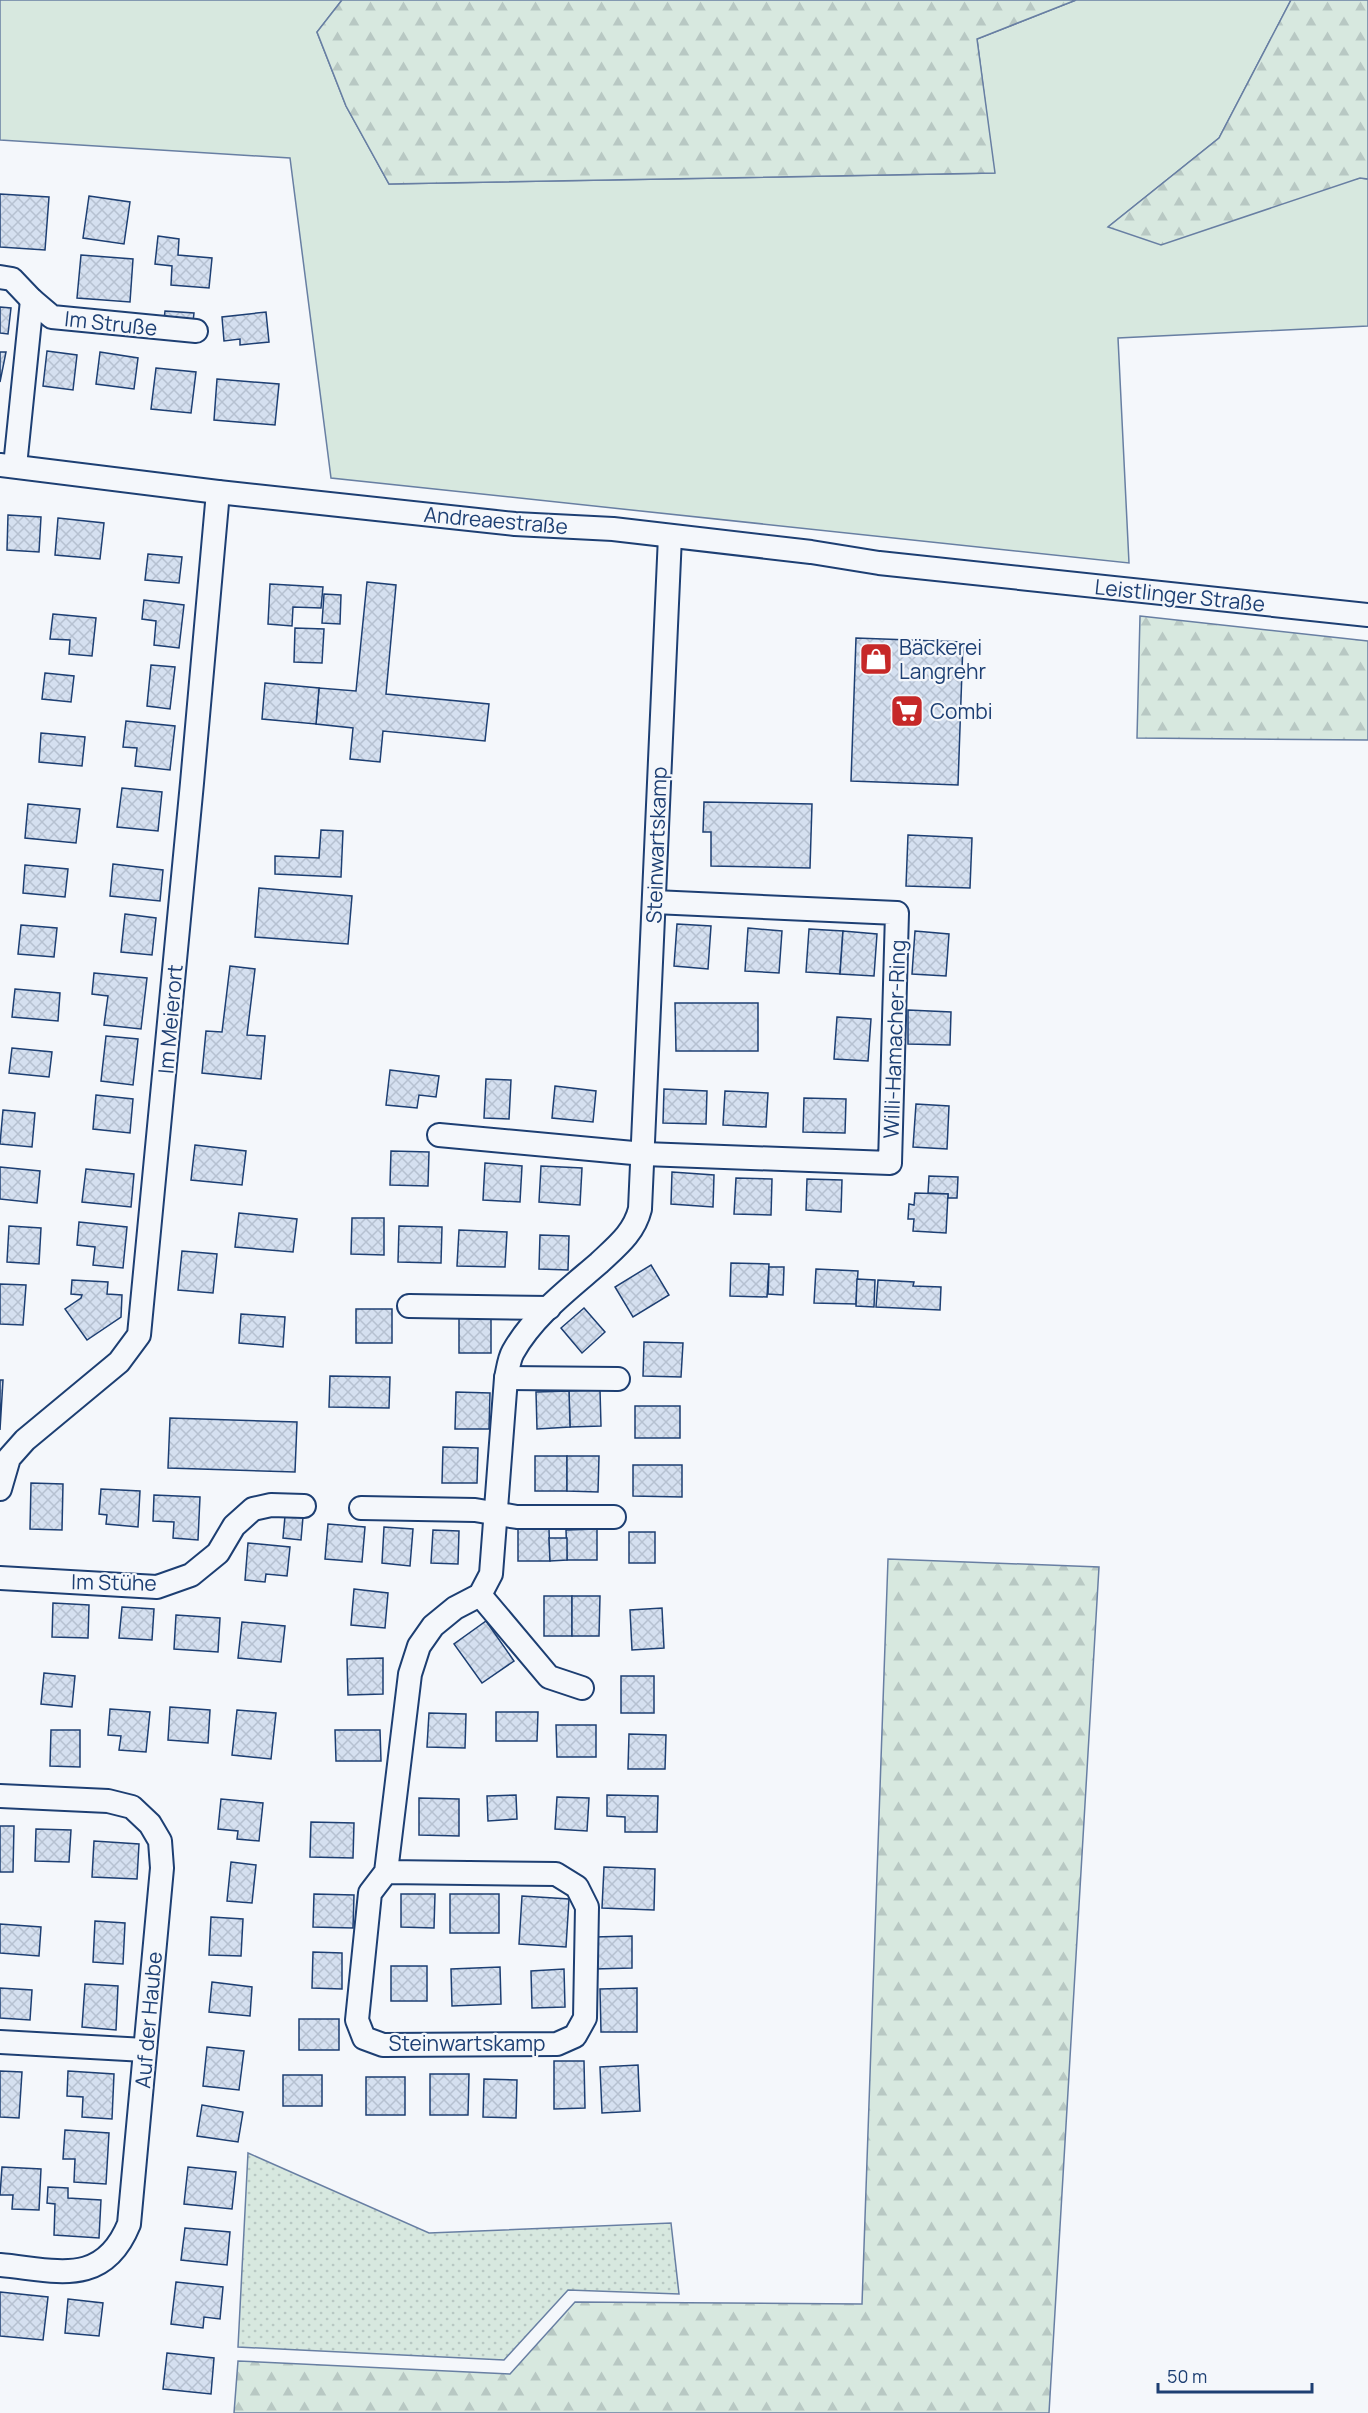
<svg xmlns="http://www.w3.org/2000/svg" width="1368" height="2413" font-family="Manrope,sans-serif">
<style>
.grass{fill:#d7e8df;stroke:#687fa3;stroke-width:1.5}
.forest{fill:url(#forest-firs);stroke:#687fa3;stroke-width:1.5}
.park{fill:url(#park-dots);stroke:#687fa3;stroke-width:1.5}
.building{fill:url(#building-cross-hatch);stroke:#1d3f73;stroke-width:1.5}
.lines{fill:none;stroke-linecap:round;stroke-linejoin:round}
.minor-casing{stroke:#1d3f73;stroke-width:26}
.minor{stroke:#f4f7fb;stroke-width:22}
.labels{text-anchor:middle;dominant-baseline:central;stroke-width:4.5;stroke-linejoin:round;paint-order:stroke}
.street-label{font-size:21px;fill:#1d3f73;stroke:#f4f7fb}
.poi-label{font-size:21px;fill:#1d3f73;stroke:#f4f7fb;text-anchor:start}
</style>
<defs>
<pattern id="forest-firs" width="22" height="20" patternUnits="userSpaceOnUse" patternTransform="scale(1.5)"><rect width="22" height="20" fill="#d7e8df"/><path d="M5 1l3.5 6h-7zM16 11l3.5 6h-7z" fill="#b8c8c3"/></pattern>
<pattern id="park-dots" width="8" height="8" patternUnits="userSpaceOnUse" patternTransform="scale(1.5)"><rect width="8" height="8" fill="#d7e8df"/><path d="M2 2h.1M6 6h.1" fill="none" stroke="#b8c8c3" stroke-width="1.8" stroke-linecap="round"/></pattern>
<pattern id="building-cross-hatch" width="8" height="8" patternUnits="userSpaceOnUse" patternTransform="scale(1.5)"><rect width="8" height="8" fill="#d5e0f0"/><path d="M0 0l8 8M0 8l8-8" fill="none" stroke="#b6c1d1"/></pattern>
</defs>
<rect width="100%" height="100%" fill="#f4f7fb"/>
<!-- grass -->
<path class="grass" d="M0,0H342L317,32L346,106L389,184L994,173L977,39L1076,0H1291L1219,138L1108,227L1360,178L1368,179V326L1118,338L1129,563L331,478L290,158L0,140Z"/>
<!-- forest -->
<g class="forest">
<path d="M342,0H1076L977,39L995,173L389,184L346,106L317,32Z"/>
<path d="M1291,0H1368V179L1360,178L1161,245L1108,227L1219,138Z"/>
<path d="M1140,616L1368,641V740L1137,738Z"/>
<path d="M888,1559L1099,1567L1049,2413H234L238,2361L510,2374L575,2302L862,2304Z"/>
</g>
<!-- park -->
<path class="park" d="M248,2153L429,2233L671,2223L679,2294L568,2290L504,2360L238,2347Z"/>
<!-- building -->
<g class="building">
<path d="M0,194L49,197L45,250L0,247Z"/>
<path d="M89,196L130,202L124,244L83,238Z"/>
<path d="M158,236L179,239L178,255L212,258L209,288L171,285L172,266L155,264Z"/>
<path d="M81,255L133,259L130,302L77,298Z"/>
<path d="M0,307L11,308L8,334L0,333Z"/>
<path d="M165,311L194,313L193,322L164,320Z"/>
<path d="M266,312L269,342L240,345V339L224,341L222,317Z"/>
<path d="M47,351L77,355L73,390L43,386Z"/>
<path d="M0,352H6L0,382Z"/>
<path d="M100,352L138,358L134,389L96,384Z"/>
<path d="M156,368L196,372L191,413L151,409Z"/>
<path d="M217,379L279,384L275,425L214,420Z"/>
<path d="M8,515L41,517L39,552L7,550Z"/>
<path d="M58,518L104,523L100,559L55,555Z"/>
<path d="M148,554L182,557L179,583L145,580Z"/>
<path d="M367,582L396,585L386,694L489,704L485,741L383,731L380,762L350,759L353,728L316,724L319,688L356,691Z"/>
<path d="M270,584L323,587L321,608L293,607L292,626L268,624Z"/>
<path d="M324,594L341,595L340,624L322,623Z"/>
<path d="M144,600L184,605L179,648L154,645L156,621L142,619Z"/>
<path d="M53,614L96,618L92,656L69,654L70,640L50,639Z"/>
<path d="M295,628L324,629L322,663L294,662Z"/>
<path d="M856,638L963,642L958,785L851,781Z"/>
<path d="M151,665L175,667L170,709L147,706Z"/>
<path d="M45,673L74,676L71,702L42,699Z"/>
<path d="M265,683L319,688L316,724L262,719Z"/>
<path d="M126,721L175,726L170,770L135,766L137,748L123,747Z"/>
<path d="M41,733L85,737L82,766L39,762Z"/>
<path d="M122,788L162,792L158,831L117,827Z"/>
<path d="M704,802L812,804L810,868L711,866V832H703Z"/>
<path d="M28,804L80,809L76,843L25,838Z"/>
<path d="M321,830L343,831L341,877L275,874V856L319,858Z"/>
<path d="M908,835L972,838L970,888L906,886Z"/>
<path d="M113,864L163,870L160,901L110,896Z"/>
<path d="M25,865L68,869L65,897L23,893Z"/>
<path d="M259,888L352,896L348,944L255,937Z"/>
<path d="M125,914L156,918L152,955L121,952Z"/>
<path d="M677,924L711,926L708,969L674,966Z"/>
<path d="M21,925L57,928L54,957L18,954Z"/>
<path d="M748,928L782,931L779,973L745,971Z"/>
<path d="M809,929L843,931L840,974L806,972Z"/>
<path d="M843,931L877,934L874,976L840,974Z"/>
<path d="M915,931L949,934L946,976L912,974Z"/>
<path d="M230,966L255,969L247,1035L265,1036L261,1079L202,1073L206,1031L222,1032Z"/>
<path d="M94,973L147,978L141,1029L104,1025L108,996L92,994Z"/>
<path d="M15,989L60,993L58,1021L12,1017Z"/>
<path d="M675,1003H758V1051H676Z"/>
<path d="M908,1010L951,1012L950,1045L908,1044Z"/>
<path d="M837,1017L871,1019L868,1061L834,1059Z"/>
<path d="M106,1036L138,1039L133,1085L101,1081Z"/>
<path d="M12,1048L52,1052L49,1077L9,1073Z"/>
<path d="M390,1070L439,1076L436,1097L419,1095L417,1108L386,1105Z"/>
<path d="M486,1079L511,1080L509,1119L484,1118Z"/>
<path d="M555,1086L596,1091L593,1122L552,1118Z"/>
<path d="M664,1089L707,1091L706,1124L663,1123Z"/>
<path d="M725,1091L768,1093L766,1127L723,1125Z"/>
<path d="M96,1095L133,1099L130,1133L93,1129Z"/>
<path d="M804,1098L846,1099L845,1133L803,1132Z"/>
<path d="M916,1104L949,1106L947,1149L913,1147Z"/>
<path d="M3,1110L35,1113L32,1147L0,1144Z"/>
<path d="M195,1145L246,1151L242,1185L191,1180Z"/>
<path d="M391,1151L429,1152L428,1186L390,1185Z"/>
<path d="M485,1163L522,1166L520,1202L483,1200Z"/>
<path d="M541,1166L582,1168L580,1205L539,1202Z"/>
<path d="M0,1167L40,1171L37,1203L0,1199Z"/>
<path d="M86,1169L134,1174L131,1207L82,1202Z"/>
<path d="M672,1172L714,1175L713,1207L671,1204Z"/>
<path d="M929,1176L958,1177L957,1198H948V1194L928,1193Z"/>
<path d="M736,1178L772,1179L771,1215L734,1214Z"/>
<path d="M807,1179L842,1180L841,1212L806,1210Z"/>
<path d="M915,1193L948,1194L946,1233L913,1231L914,1219H908L909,1204L914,1205Z"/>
<path d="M239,1213L297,1219L293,1252L235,1247Z"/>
<path d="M352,1218H384V1255L351,1254Z"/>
<path d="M79,1222L127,1227L123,1268L93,1265L95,1247L77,1245Z"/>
<path d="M9,1226L41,1228L39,1264L7,1262Z"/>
<path d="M399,1226L442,1227L441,1263L398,1262Z"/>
<path d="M459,1230L507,1232L505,1267L457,1266Z"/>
<path d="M540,1235L569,1236L568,1270L539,1269Z"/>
<path d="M182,1251L217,1254L213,1293L178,1290Z"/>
<path d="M731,1263L769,1264L767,1297L730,1296Z"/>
<path d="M651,1265L669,1295L633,1317L615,1287Z"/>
<path d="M769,1267H784L783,1295L768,1294Z"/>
<path d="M816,1269L858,1271L856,1304L814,1303Z"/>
<path d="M857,1279L875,1280L874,1307L856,1306Z"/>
<path d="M72,1280L108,1282L107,1294L122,1295L121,1317L87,1340L65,1309L81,1298L82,1295L71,1294Z"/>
<path d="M878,1280L914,1282L913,1286L941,1287L940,1310L876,1307Z"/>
<path d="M0,1284L26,1285L23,1325L0,1324Z"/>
<path d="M584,1308L605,1332L582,1353L561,1328Z"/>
<rect x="356" y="1309" width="36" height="34"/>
<path d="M241,1314L285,1317L283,1347L239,1343Z"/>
<path d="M459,1318L491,1319V1353H459Z"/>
<path d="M644,1342L683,1343L681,1377L643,1376Z"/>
<path d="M330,1376L390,1377L389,1408L329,1407Z"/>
<path d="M0,1380H3L0,1430Z"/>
<path d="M600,1390L601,1426L570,1427L569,1391Z"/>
<path d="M569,1391L570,1427L537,1429L536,1392Z"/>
<path d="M456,1392L490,1393L489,1429H455Z"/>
<rect x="635" y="1406" width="45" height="32"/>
<path d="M170,1418L297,1422L295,1472L168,1468Z"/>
<path d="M443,1447L478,1448L477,1483H442Z"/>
<rect x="535" y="1456" width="32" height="35"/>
<path d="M567,1456H599L598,1492L567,1491Z"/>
<path d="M633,1465H682V1497L633,1496Z"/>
<path d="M31,1483L63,1484L62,1530L30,1529Z"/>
<path d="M101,1489L140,1491L138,1527L106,1524L107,1515L99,1514Z"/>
<path d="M154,1495L200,1497L198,1540L173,1538L174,1522L153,1521Z"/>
<path d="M285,1516L303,1517L301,1540L283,1538Z"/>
<path d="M328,1524L365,1527L362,1562L325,1559Z"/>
<path d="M384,1527L413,1529L410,1566L382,1563Z"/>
<path d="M518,1529H549L550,1561H518Z"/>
<path d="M597,1529V1560H567L566,1530Z"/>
<path d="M433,1530L459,1531L458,1564L431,1563Z"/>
<rect x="629" y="1532" width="26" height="31"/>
<path d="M549,1538H567V1560L550,1561Z"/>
<path d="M248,1543L290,1547L287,1576L266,1574L265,1582L245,1580Z"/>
<path d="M354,1589L388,1593L385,1628L351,1625Z"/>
<rect x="544" y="1596" width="28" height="40"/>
<path d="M572,1596H600L599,1636H572Z"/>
<path d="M53,1603L89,1605L88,1638L52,1637Z"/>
<path d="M122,1607L154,1609L152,1640L119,1638Z"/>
<path d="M662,1608L664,1648L632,1650L630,1610Z"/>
<path d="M176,1615L220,1618L218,1652L174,1649Z"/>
<path d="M486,1621L514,1661L482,1683L454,1644Z"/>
<path d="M242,1622L285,1626L281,1662L238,1658Z"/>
<path d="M383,1658V1694L348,1695L347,1659Z"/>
<path d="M44,1673L75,1676L72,1707L41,1704Z"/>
<rect x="621" y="1676" width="33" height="37"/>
<path d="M170,1707L210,1710L208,1743L168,1740Z"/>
<path d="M110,1709L150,1712L146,1752L119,1750L121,1736L108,1735Z"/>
<path d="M237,1710L276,1713L271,1759L232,1755Z"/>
<path d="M496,1712H538L537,1741H496Z"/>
<path d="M429,1713L466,1714L465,1748L427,1747Z"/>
<path d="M556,1725H596V1757H557Z"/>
<path d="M51,1730H80V1767L50,1766Z"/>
<path d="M335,1730H380L381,1761H336Z"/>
<path d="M629,1734L666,1735L665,1769H628Z"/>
<path d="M516,1795L517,1819L488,1821L487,1796Z"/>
<path d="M607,1795L658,1796L657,1832H625V1817L607,1816Z"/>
<path d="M557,1797L589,1798L587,1831L555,1829Z"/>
<path d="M419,1798L459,1799V1836L419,1835Z"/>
<path d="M221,1799L263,1803L259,1841L237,1839L238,1831L218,1829Z"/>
<path d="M311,1822L354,1823L353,1858L310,1857Z"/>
<path d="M0,1826H14L13,1872H0Z"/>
<path d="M36,1829L71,1830L69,1862L35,1861Z"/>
<path d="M94,1841L139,1844L137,1879L92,1877Z"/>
<path d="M231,1862L256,1865L252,1903L227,1901Z"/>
<path d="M604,1867L655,1869L654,1910L602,1908Z"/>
<path d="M314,1894L354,1895L353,1928L313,1927Z"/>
<path d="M401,1894H435L434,1928L401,1927Z"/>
<rect x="450" y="1894" width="49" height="39"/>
<path d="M522,1896L569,1899L566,1947L519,1944Z"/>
<path d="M211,1917L243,1919L241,1956L209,1955Z"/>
<path d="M95,1921L125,1923L123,1964L93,1962Z"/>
<path d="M0,1924L41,1927L39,1956L0,1953Z"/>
<path d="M632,1936V1968L594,1969V1937Z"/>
<path d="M313,1952L342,1953V1989L312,1988Z"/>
<rect x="391" y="1966" width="36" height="35"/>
<path d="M500,1967L501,2004L452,2006L451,1969Z"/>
<path d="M564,1969L565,2007L532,2008L531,1971Z"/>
<path d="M212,1982L252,1987L250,2016L209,2012Z"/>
<path d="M85,1984L118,1986L116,2030L82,2027Z"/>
<path d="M0,1988L32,1990L30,2020L0,2018Z"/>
<path d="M637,1988V2032H601L600,1989Z"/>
<rect x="299" y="2019" width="40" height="31"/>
<path d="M207,2047L244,2051L239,2090L203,2086Z"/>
<path d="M554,2061H584L585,2108L554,2109Z"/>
<path d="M638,2065L640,2111L602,2113L600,2067Z"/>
<path d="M0,2071L22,2072L19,2118L0,2117Z"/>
<path d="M68,2071L114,2074L112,2119L82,2117L83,2097L67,2096Z"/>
<path d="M430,2074H469L468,2115H430Z"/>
<rect x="283" y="2075" width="39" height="31"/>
<rect x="366" y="2077" width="39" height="38"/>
<path d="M484,2079L517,2080L516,2118L483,2117Z"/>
<path d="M202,2105L243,2112L238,2142L197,2136Z"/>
<path d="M65,2130L109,2133L106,2184L74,2182L75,2159H63Z"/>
<path d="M2,2167L41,2169L39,2210L12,2209L13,2195H0Z"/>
<path d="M188,2167L236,2172L232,2209L184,2204Z"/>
<path d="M48,2187L68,2188V2198L101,2200L99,2238L54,2235L55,2204L47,2203Z"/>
<path d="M185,2228L230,2232L227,2265L181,2260Z"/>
<path d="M176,2282L223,2287L220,2319L204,2317L203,2328L171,2324Z"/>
<path d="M0,2292L48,2297L43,2340L0,2336Z"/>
<path d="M68,2299L103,2303L99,2336L65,2333Z"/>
<path d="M167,2353L214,2358L211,2394L163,2389Z"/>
</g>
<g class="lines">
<!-- minor casing -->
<g class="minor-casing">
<g id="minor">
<path d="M0,277L12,279L32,300L52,317L196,331"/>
<path d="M0,465L218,492L515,524L613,529L811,552L879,563L1368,615"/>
<path d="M15,466L32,300"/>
<path d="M439,1135L644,1154L890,1163L897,913L654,902"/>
<path d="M409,1306L549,1308"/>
<path d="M506,1378L618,1379"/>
<path d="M0,1489L9,1458L25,1440L119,1362L139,1335L192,783L218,492"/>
<path d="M361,1508L475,1510L517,1517H614"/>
<path d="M0,1578L157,1587L191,1575L218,1553L234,1526L253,1509L271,1505L304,1506"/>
<path d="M480,1595L549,1677L582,1688"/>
<path d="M0,1796L108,1801L132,1807L150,1824L160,1841L162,1868L129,2224C103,2288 56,2270 0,2265"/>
<path d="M386,1872L556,1874L577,1887L587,1907L585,2018L575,2036L557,2044L383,2045L364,2038L357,2020L370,1893L386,1872L410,1674L419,1646L433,1626L455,1608L480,1595L491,1574L506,1378C508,1369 509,1359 513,1352C533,1316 569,1289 599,1263C617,1246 634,1233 640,1209L670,536"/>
<path d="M0,2042L145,2050"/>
</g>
</g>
<!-- minor -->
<use href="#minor" class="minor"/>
</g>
<!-- icons -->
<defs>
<g id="shop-square" transform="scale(1.725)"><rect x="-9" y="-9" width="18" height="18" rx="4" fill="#c62828" stroke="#f4f7fb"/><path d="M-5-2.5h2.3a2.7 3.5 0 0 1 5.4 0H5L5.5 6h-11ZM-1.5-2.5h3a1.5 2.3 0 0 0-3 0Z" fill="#fff"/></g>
<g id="supermarket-square" transform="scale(1.725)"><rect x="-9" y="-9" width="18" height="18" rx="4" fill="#c62828" stroke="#f4f7fb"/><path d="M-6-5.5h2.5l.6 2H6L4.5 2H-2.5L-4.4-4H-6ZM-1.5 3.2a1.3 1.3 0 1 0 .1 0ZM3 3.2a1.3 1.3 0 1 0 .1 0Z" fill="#fff"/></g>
</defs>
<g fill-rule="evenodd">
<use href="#shop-square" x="876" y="659"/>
<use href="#supermarket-square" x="907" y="711"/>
</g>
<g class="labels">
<!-- street labels -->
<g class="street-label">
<text transform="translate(111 323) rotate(6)">Im Struße</text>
<text transform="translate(496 520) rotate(5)">Andreaestraße</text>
<text transform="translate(1180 595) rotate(6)">Leistlinger Straße</text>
<text transform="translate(656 845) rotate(-88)">Steinwartskamp</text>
<text transform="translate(170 1019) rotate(-85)">Im Meierort</text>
<text transform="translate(894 1039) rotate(-88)">Willi-Hamacher-Ring</text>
<text transform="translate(114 1582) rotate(1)">Im Stühe</text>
<text transform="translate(148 2020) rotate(-85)">Auf der Haube</text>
<text x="467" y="2043">Steinwartskamp</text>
</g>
<!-- poi labels -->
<g class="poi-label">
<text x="899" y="647">Bäckerei<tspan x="899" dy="24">Langrehr</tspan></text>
<text x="930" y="711">Combi</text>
</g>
</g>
<!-- scale -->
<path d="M1158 2383v9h154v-9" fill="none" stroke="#1d3f73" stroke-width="3"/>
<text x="1167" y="2383" font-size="18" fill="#1d3f73" stroke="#f4f7fb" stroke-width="4.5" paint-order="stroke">50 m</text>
</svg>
